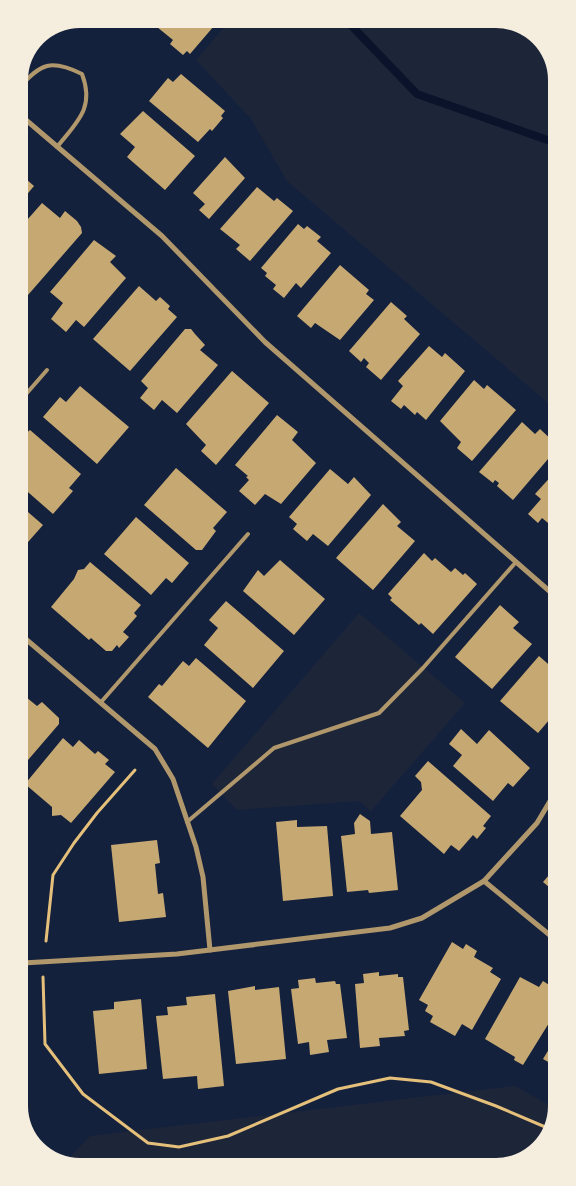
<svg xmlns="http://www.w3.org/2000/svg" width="576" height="1186" font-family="'Space Grotesk',sans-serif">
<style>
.green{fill:#1d2539}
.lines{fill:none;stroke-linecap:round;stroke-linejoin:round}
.stream{stroke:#0b132b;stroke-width:8}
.building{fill:#c6a872}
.path{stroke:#e5c07b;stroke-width:3}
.service{stroke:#b1986c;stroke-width:4}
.minor{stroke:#b1986c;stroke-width:5}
</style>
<rect width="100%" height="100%" fill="#14213d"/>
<!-- green -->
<g class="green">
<path d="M231,19H501L533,31L553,57L554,408L287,181L251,119L196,60Z"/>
<path d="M359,613L465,703L371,811L359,801L237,810L212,784Z"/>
<path d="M515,1086L556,1109L547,1140L519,1163L75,1167L64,1163L90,1136Z"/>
</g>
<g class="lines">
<!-- stream -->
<path class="stream" d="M345,19L417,94L553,142"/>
</g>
<!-- building -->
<g class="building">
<path d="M131,19H144L138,25Z"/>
<path d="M164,19H220L190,54L187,51L183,55L170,44L173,40L157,27Z"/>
<path d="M181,74L225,111L221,116L223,118L212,131L210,129L198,142L149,101L168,78L173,82Z"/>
<path d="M143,111L195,156L165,190L127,157L135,147L120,134Z"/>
<path d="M225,157L245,178L209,219L199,210L205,204L193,193Z"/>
<path d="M19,173L34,186L19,204Z"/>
<path d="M257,187L274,201L277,198L293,211L250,261L236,249L240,245L220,229Z"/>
<path d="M42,203L60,218L65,211L77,221L81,227L82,233L28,295L20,287L23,279L20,276V228Z"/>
<path d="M298,224L304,229L307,226L321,237L317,241L331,253L301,288L296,283L284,298L273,289L276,285L265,276L267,273L261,268Z"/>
<path d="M94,240L116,256L110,262L126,278L84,327L76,320L66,332L51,319L63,303L50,292Z"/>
<path d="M340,265L369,290L366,294L374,300L340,340L315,323L311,328L297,316Z"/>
<path d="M139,286L156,301L160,297L170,306L168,309L177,317L130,371L93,339Z"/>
<path d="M391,302L407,316L404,319L420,334L381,380L366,367L369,363L364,358L361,362L349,351Z"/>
<path d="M185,329H191L195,334L205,345L200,350L218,365L177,413L162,400L154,410L140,398L148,388L141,381Z"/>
<path d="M429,346L442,357L445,353L465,371L426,420L417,412L415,415L404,405L401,409L391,401L403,386L398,381Z"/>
<path d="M232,371L269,403L216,465L201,451L206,445L186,424Z"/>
<path d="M474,380L484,389L487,385L516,410L472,461L457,448L461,442L440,421Z"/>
<path d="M80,386L129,427L97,464L43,417L60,397L66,402Z"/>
<path d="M277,415L298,432L292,440L316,463L281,504L265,494L255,505L239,491L249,480L246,477L248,476L235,465Z"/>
<path d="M522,422L535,434L540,429L554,442V452L513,500L497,486L499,483L495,480L493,483L479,472Z"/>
<path d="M30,430L81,474L69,488L73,491L53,514L21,486L20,438Z"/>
<path d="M176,468L227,512L213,528L216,531L202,550H196L144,505Z"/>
<path d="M330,469L348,484L354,477L371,495L328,546L313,534L307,541L293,529L297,524L289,517Z"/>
<path d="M555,472V525L553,527L542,518L538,523L528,514L541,499L535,494Z"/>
<path d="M383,504L401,522L397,526L415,541L373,590L336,558Z"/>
<path d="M21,506L43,525L21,550Z"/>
<path d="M136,517L189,563L172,583L166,578L151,595L104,554Z"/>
<path d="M424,553L432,561L435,558L451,572L455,568L463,575L465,573L477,584L433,634L421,623L419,625L390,600L392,598L388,594Z"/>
<path d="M280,560L325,599L294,635L243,591L258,570L264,576Z"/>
<path d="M90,562L141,605L134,613L137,616L123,632L129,637L119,648L117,645L112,651H106L91,638L89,640L51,607L74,579L78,570L84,569Z"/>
<path d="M226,601L284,651L253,688L204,645L218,628L209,620Z"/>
<path d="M500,605L519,622L513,628L532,644L492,689L455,657Z"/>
<path d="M539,656L555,670L556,712L538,733L500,701Z"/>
<path d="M196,658L246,701L208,748L148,697L159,684L162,686L183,661L189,666Z"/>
<path d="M21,693L37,706L42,702L59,718V724L22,767Z"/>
<path d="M461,729L477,744L489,730L530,768L513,787L508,783L493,801L453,766L462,755L449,744Z"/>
<path d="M63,738L73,747L79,740L95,754L98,751L109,760L105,764L115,772L71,823L61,815L52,816V807L25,784Z"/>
<path d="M428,761L491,816L483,826L486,828L477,839L473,835L459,851L451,845L444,854L400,816L422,790L421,782L415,776Z"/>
<path d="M360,814L370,821L371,834L392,832L398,890L369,893L368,890L347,892L341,836L355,834L354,823Z"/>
<path d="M297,820V827L327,826L333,896L283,901L276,822Z"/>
<path d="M157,840L160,863L155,864L158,894L163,893L166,917L119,922L111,845Z"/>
<path d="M556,867V893L543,882Z"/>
<path d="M452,942L463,949L466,944L477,951L474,957L493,968L490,972L501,979L472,1030L462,1024L455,1036L430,1022L433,1016L425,1011L428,1005L419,1000Z"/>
<path d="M379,972V976L398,974V977H403L409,1030L404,1031L405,1036L379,1038L380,1046L360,1048L355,984L364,983L363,974Z"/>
<path d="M520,977L539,987L543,981L557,990V1010L523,1065L514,1060L515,1057L485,1039Z"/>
<path d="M315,978L316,983L335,981L336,984H340L347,1038L327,1040L329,1052L310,1055L309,1042L298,1044L291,989L299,988L298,980Z"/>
<path d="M255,986V990L279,987L286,1059L236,1064L228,991Z"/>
<path d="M215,994L224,1086L198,1089L197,1076L163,1079L156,1016L168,1015L167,1007L187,1005L186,997Z"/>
<path d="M141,999L147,1069L99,1074L93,1011L114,1009V1002Z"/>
<path d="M557,1036V1067L543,1059Z"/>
</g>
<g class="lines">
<!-- path -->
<g class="path">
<path d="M46,941L53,875L74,843L97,813L135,770"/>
<path d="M43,977L45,1044L83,1094L148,1143L179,1147L228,1136L338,1089L390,1078L431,1082L496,1106L550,1129"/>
</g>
<!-- service -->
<g class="service">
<path d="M19,88C41,63 51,59 82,74C95,108 77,122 57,147"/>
<path d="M20,401L47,370"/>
<path d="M102,701L248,534"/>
<path d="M187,822L274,748L379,713L423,668L516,562"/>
</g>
<!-- minor -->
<g class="minor">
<path d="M19,114L162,236L265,342L555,596"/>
<path d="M21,635L155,749L173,779L196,847L203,877L210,950"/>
<path d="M484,881L557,941"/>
<path d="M23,963L177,954L390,928L422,918L484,881L537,823L556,791"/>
</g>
</g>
<!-- crop -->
<path d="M0 0H576V1186H0ZM80 28H496A52 52 0 0 1 548 80V1106A52 52 0 0 1 496 1158H80A52 52 0 0 1 28 1106V80A52 52 0 0 1 80 28Z" fill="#f5edde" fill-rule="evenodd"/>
</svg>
